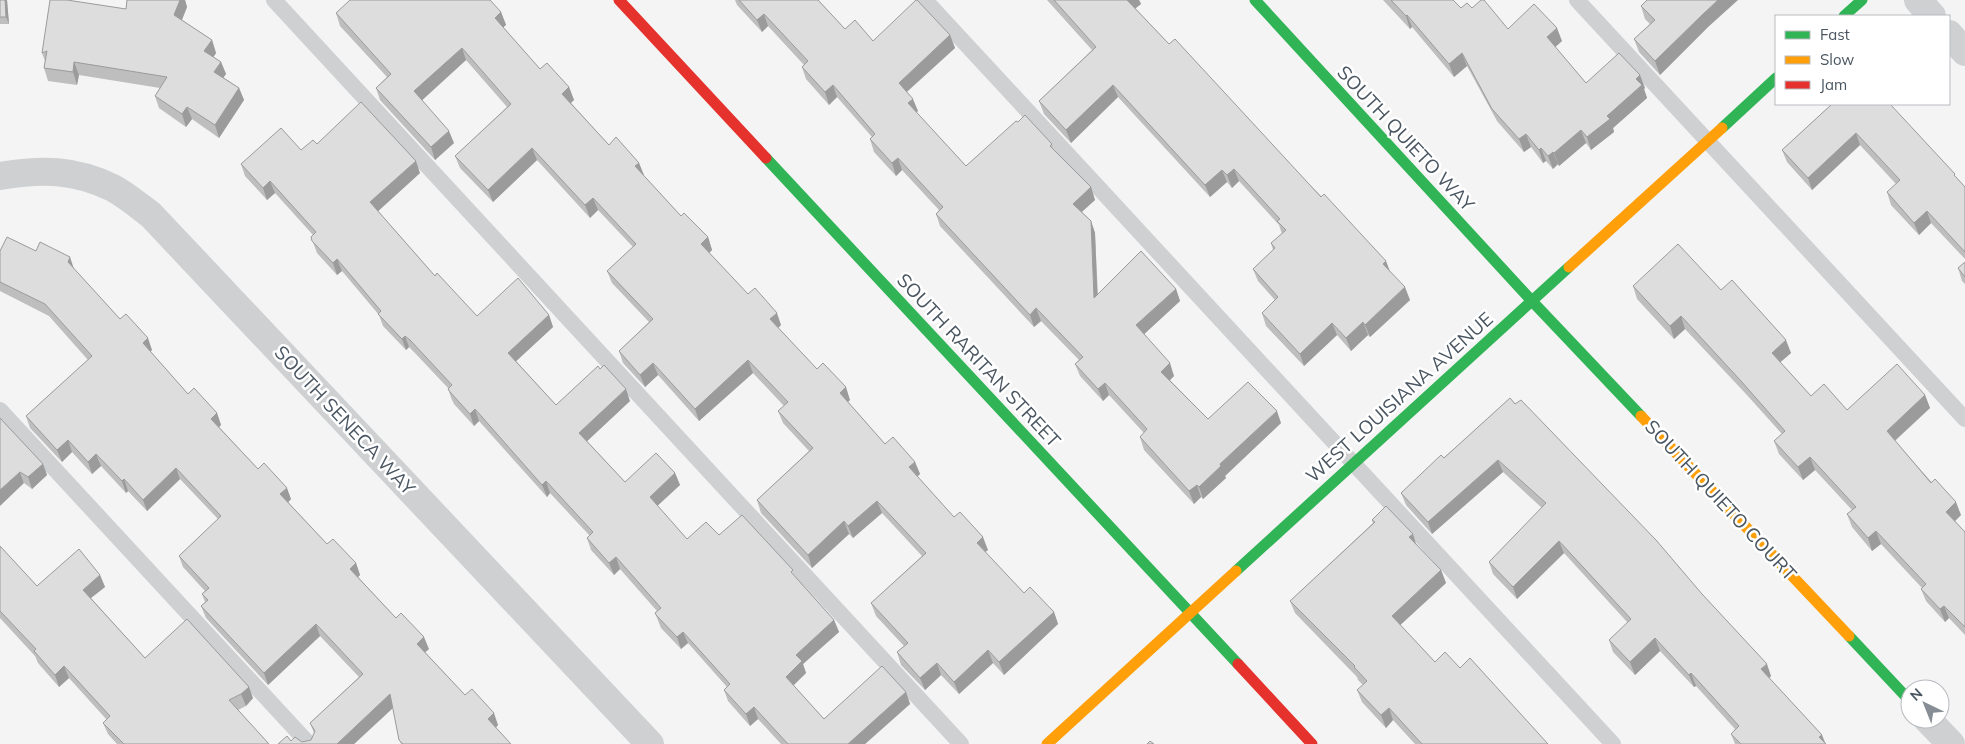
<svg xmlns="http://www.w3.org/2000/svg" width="1965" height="744" font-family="Mulish,sans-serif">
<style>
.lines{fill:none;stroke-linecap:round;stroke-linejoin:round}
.lane{stroke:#ced0d2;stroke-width:16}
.street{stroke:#ced0d2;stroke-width:28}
.fast{stroke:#30b455;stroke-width:11}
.slow{stroke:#ff9f0a;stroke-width:11}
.jam{stroke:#e5322d;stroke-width:11}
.wall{fill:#bebebf}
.shaded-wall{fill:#9b9b9b}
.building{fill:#ddddde;stroke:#9b9b9b}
.labels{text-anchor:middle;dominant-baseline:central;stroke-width:5;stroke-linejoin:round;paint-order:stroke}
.street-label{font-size:19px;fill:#4a5661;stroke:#fff}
</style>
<rect width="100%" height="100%" fill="#f4f4f4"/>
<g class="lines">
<!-- lane -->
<g class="lane">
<path d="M274,0L961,744"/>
<path d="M925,0L1613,744"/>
<path d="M1577,0L1965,419"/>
<path d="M0,410L309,744"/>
</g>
<!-- street -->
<g class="street">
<path d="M1918,0L1932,16"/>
<path d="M1949,34L1965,52"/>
<path d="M0,176C42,169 74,169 113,188C126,195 139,206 151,215L650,744"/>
<path d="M1927,719L1951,744"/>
</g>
<!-- fast -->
<g class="fast">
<path d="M1255,0L1531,300L1641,416"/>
<path d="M1844,16L1862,0"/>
<path d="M1722,128L1776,78"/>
<path d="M766,158L1238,664"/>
<path d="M1236,571L1569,267"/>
<path d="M1849,636L1910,701"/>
</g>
<!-- slow -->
<g class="slow">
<path d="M1569,267L1722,128"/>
<path d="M1641,416L1849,636"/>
<path d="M1047,744L1236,571"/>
</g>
<!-- jam -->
<g class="jam">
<path d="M619,0L766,158"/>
<path d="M1238,664L1312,744"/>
</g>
</g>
<!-- wall -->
<g class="wall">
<path d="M0,0H7L9,24H0Z"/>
<path d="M127,0H185L187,7L182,20L212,40L216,53L213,57L221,62L226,74L223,77L239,88L244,100L219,138L192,119L186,127L159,108L155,96L160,88L79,75L77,85L48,81L44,68L45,61L42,53L126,9Z"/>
<path d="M735,0H818L845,29L873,41L950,35L955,48L907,92L918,111L916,112L966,166L1018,122L1052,144L1053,149L1091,187L1095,200L1082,212L1091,221L1095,233L1098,295L1176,289L1180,301L1144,334L1174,376L1170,380L1208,419L1281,423L1225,476L1226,478L1203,499L1201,497L1194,504L1144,450L1140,437L1144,433L1109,395L1103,401L1080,376L1075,364L1079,360L1041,321L1034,327L940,226L936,214L939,210L902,170L896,176L874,152L870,139L872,137L837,97L829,105L806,79L802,67L804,65L768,26L762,32L737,5Z"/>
<path d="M1047,0H1139L1141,4L1135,8L1169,44L1386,261L1389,271L1410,300L1370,337L1368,335L1351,351L1337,335L1304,366L1266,326L1262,313L1275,300L1258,281L1253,269L1273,250L1271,243L1282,234L1279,225L1239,181L1232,188L1227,182L1210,197L1118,97L1071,143L1044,114L1039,101L1092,50Z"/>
<path d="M1383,0H1453L1461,8H1472L1508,29L1562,41L1555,47L1586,83L1645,88L1644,89L1647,98L1613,128L1614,132L1591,150L1586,143L1559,166L1558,164L1553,169L1546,161L1543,163L1531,147L1524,152L1497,121L1467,66L1454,77L1412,27L1410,29Z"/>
<path d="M1641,6L1707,28L1660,75L1639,52L1634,39L1650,24L1645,19Z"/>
<path d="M501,12L506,25L503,27L540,69L569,87L574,100L571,103L609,145L639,163L643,175L681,216L708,237L712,250L709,253L748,294L781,325L778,328L817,369L850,400L848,402L885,444L915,462L920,474L917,476L954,517L988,550L985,552L1024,593L1054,612L1058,624L1004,675L993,663L959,694L941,675L925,690L901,665L897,652L904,646L876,616L871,603L922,556L882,513L853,538L849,534L812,568L761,513L757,500L809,451L783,423L778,411L784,406L753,373L699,421L658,375L645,387L623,363L619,351L649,322L612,283L607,271L633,247L598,210L590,218L537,160L493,202L460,168L455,156L507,107L466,60L422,100L454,143L435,160L380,100L376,88L387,77L340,26L336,13Z"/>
<path d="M1832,104L1957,178L1965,187V259L1931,223L1919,235L1891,205L1887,192L1896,184L1860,145L1812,190L1787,162L1782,150Z"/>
<path d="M317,144L420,173L378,211L435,276L477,316L549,315L553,327L516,361L556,405L630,401L587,441L625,482L675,473L680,485L657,506L687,539L719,535L796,577L834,620L839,632L803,664L806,673L793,685L824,719L906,692L910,704L865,744H781L758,719L750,726L728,701L724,690L727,687L688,643L681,649L661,628L655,613L657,611L620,569L614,575L591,550L587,538L590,536L550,493L547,497L479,421L474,426L454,404L452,400L448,389V388L414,352L409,347L406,350L383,326L379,315L342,271L337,275L317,253L311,237L313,235L275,193L267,200L245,176L241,164L301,150Z"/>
<path d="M0,251H36L74,269L120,319L152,350L150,352L188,394L217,413L221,425L219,427L258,469L291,499L288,502L327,544L356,563L360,575L358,577L396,618L429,649L425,652L465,695L498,725L496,728L511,744H401L399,740L393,708L354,744H278L291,741L302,742L311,740L314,733L310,723L359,677L320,636L268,685L206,618L201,606L205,602L202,594L205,591L183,567L179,556L218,519L180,479L147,511L128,491L126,493L101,466L92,474L72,452L62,462L30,428L26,416L88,360L49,316L0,291Z"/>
<path d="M1965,262V284L1962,281L1958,268Z"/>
<path d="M1633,286L1721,290L1791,353L1780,362L1811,396L1847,410L1925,395L1930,408L1895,441L1961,515L1955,521L1965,532V635L1949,618L1945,622L1926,601L1921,589L1922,588L1881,544L1872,551L1852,527L1847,514L1852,510L1815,470L1803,480L1779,454L1774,441L1782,434L1746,394L1685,329L1674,339L1637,299Z"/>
<path d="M1510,398L1771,676L1769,678L1822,735L1826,744H1735L1731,734L1735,729L1696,686L1694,687L1660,651L1635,675L1613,652L1609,640L1628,623L1564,553L1517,599L1493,574L1489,562L1542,508L1503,472L1432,534L1406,505L1401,493L1455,448Z"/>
<path d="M0,418L43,464L47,475L32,489L24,483Z"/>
<path d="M1372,520L1416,544L1441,570L1446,583L1400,625L1435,662L1460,668L1548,744H1415L1393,720L1386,728L1362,702L1357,690L1363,685L1358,680L1357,677L1295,613L1290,601L1373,523Z"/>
<path d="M0,546L37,586L100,575L105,587L91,598L145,658L253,698L246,706L238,710L269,744H117L108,734L103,723L107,720L69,678L59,687L38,663L35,656L0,618Z"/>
</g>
<!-- shaded-wall -->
<g class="shaded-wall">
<path d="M5,0H7L9,24L6,17Z"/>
<path d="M180,0H185L187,7L179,27L174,15Z"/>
<path d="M1127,0H1139L1141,4L1131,12Z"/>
<path d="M1718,0H1738L1707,28L1660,75L1655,61L1702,15Z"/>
<path d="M501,12L506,25L499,31L495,18Z"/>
<path d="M764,14L768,26L762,32L757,20Z"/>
<path d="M1407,15L1412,27L1410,29L1406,16Z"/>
<path d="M1557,28L1562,41L1552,50L1547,37Z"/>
<path d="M950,35L955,48L903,95L899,83Z"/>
<path d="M212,40L216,53L209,64L204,51Z"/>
<path d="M462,48L466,60L418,104L414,91Z"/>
<path d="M1462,53L1467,66L1454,77L1449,64Z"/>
<path d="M74,62L79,75L77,85L73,72Z"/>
<path d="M221,62L226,74L219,84L214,72Z"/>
<path d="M1640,75L1645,88L1644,89L1647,98L1613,128L1614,132L1591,150L1587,137L1607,116L1636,79Z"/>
<path d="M833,85L837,97L829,105L825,92Z"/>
<path d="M1113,85L1118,97L1071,143L1066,130Z"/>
<path d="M569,87L574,100L567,106L562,94Z"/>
<path d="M239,88L244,100L219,138L215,125Z"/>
<path d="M913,99L918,111L912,116L908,103Z"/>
<path d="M187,107L192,119L186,127L182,114Z"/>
<path d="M1581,130L1586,143L1559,166L1554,153Z"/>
<path d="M449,131L454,143L435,160L431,147Z"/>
<path d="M1856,133L1860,145L1812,190L1808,178Z"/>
<path d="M1526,134L1531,147L1524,152L1519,139Z"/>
<path d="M532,148L537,160L493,202L488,190Z"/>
<path d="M1541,148L1546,161L1543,163L1539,150Z"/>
<path d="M1553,152L1558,164L1553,169L1548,156Z"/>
<path d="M898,158L902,170L896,176L892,163Z"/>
<path d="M416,161L420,173L375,214L370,202Z"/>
<path d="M639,163L644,175L639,179L635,166Z"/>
<path d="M1234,169L1239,181L1232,188L1227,175Z"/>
<path d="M1222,170L1227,182L1210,197L1205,185Z"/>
<path d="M270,181L275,193L267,200L263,188Z"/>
<path d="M1091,187L1095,200L1077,216L1073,204Z"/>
<path d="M593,198L598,210L590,218L585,205Z"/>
<path d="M1927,211L1931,223L1919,235L1914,223Z"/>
<path d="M1091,221L1095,233L1098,311L1094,298Z"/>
<path d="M708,237L712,250L706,256L701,244Z"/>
<path d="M70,257L74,269L68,262Z"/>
<path d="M337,259L342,271L337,275L333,263Z"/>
<path d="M1386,261L1391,274L1383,264Z"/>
<path d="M1405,287L1410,300L1370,337L1365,325Z"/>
<path d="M1176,289L1180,301L1140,338L1136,325Z"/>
<path d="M1036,308L1041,321L1034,327L1030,315Z"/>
<path d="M777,313L781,325L775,331L770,319Z"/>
<path d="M549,315L553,327L512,365L508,353Z"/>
<path d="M1681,316L1685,329L1674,339L1670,326Z"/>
<path d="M1363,322L1368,335L1351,351L1346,338Z"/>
<path d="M1332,323L1337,335L1304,366L1300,354Z"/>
<path d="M405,336L409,347L406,350L402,339Z"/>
<path d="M148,338L152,350L147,355L143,343Z"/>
<path d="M1786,340L1791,353L1776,366L1772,353Z"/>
<path d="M748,360L753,373L699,421L695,409Z"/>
<path d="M653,363L658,375L645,387L640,375Z"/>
<path d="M1170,363L1174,376L1166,384L1161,372Z"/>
<path d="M1105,383L1109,395L1103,401L1098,389Z"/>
<path d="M846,387L850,400L844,405L840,393Z"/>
<path d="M626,389L630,401L583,445L579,433Z"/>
<path d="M1925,395L1930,408L1891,444L1887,431Z"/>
<path d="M475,409L479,421L474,426L470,414Z"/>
<path d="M1277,411L1281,423L1225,476L1226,478L1203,499L1199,487L1220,464Z"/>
<path d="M217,413L221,425L215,431L211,419Z"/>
<path d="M68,440L72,452L62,462L57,450Z"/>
<path d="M96,454L101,466L92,474L88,462Z"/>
<path d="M1810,457L1815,470L1803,480L1798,467Z"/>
<path d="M1498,460L1503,472L1432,534L1428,522Z"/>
<path d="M915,462L920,474L914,480L909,467Z"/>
<path d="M43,464L47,475L32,489L28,477Z"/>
<path d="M176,468L180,479L147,511L143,500Z"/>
<path d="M20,472L24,483L0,506V490Z"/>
<path d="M675,473L680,485L654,509L650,497Z"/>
<path d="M124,479L128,491L126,493L122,481Z"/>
<path d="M546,481L550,493L547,497L542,485Z"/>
<path d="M1197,485L1201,497L1194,504L1189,491Z"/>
<path d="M287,488L291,499L285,506L280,494Z"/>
<path d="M877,501L882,513L853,538L848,526Z"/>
<path d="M1956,502L1961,515L1951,525L1946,512Z"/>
<path d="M844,521L849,534L812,568L808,555Z"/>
<path d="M1876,531L1881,544L1872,551L1868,538Z"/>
<path d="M1413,534L1417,547L1409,537Z"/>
<path d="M983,537L988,550L981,555L977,543Z"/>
<path d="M1559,541L1564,553L1517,599L1513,587Z"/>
<path d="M616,557L620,569L614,575L609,563Z"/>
<path d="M356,563L360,575L354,581L350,569Z"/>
<path d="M1441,570L1446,583L1396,629L1392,616Z"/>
<path d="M100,575L105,587L87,601L83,590Z"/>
<path d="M1944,606L1949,618L1945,622L1940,609Z"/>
<path d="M1054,612L1058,624L1004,675L999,662Z"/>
<path d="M834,620L839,632L803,664L806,673L790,689L786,677L796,655Z"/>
<path d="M316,624L320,636L268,685L264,673Z"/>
<path d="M683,632L688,643L681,649L677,637Z"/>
<path d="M424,637L429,649L421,656L417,644Z"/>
<path d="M1655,638L1660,651L1635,675L1630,662Z"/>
<path d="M988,650L993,663L959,694L954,682Z"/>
<path d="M937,663L941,675L925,690L920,678Z"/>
<path d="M1767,664L1771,676L1765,682L1761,669Z"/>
<path d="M64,666L69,678L59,687L55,675Z"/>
<path d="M1691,673L1696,686L1694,687L1689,675Z"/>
<path d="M249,687L253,698L246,706L241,694Z"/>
<path d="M906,692L910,704L865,744H848Z"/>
<path d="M390,694L395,706L354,744H337Z"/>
<path d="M754,707L758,719L750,726L746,714Z"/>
<path d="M1389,708L1393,720L1386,728L1381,715Z"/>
<path d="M494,713L498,725L492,731L488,719Z"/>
<path d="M1822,735L1825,744L1819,737Z"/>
</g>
<!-- building -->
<g class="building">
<path d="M0,0H5L6,17H0Z"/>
<path d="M50,0H67L126,9L127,0H180L174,15L212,40L204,51L221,62L214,72L239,88L215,125L187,107L182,114L155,96L167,77L74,62L73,72L44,68L47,51L42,53Z"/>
<path d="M350,0H490L501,12L495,18L540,69L547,63L569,87L562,94L609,145L616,137L639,163L635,166L681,216L684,213L708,237L701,244L748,294L755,288L777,313L770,319L817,369L823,363L846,387L840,393L885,444L893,437L915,462L909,467L954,517L960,512L983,537L977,543L1024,593L1030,587L1054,612L999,662L988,650L954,682L937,663L920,678L897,652L908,643L871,603L926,553L877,501L848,526L844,521L808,555L757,500L813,448L778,411L788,402L748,360L695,409L653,363L640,375L619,351L653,319L607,271L636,244L593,198L585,205L532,148L488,190L455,156L511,104L462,48L414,91L449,131L431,147L376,88L391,74L336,13Z"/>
<path d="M739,0H818L845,29L855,20L873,41L916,0H917L950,35L899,83L913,99L908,103L966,166L1016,121L1018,122L1025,115L1052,144L1050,146L1091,187L1073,204L1091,221L1094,298L1141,251L1176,289L1136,325L1170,363L1161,372L1208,419L1248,382L1277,411L1220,464L1221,466L1199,487L1197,485L1189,491L1140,437L1147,429L1105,383L1098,389L1075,364L1083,357L1036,308L1030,315L936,214L943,207L898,158L892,163L870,139L875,134L833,85L825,92L802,67L808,61L764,14L757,20Z"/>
<path d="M1054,0H1127L1169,44L1175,39L1321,197L1324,194L1386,261L1383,264L1405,287L1365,325L1363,322L1346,338L1332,323L1300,354L1262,313L1278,297L1253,269L1275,248L1271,243L1286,230L1277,221L1280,219L1234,169L1227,175L1222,170L1205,185L1113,85L1066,130L1039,101L1096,47Z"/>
<path d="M1391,0H1453L1461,8L1467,3L1472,8L1481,0H1484L1508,29L1534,4L1557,28L1547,37L1586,83L1619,53L1640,75L1636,79L1642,85L1607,116L1610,119L1587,137L1581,130L1554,153L1553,152L1548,156L1541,148L1539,150L1526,134L1519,139L1492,109L1462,53L1449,64L1407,15L1406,16Z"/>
<path d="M1647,0H1718L1702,15L1655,61L1634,39L1655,20L1641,6Z"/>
<path d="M361,102L416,161L370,202L435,276L437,273L477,316L518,278L549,315L508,353L556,405L598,366L600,369L604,365L626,389L579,433L625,482L656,453L675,473L650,497L687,539L706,522L719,535L742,515L793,570L791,572L834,620L796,655L802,661L786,677L824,719L882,666L906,692L848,744H788L754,707L746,714L724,690L730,684L683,632L677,637L657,616L655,613L661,608L616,557L609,563L587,538L593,532L546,481L542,485L475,409L470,414L450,392L448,389L452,385L410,340L405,336L402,339L378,314L381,311L337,259L333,263L312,241L311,237L316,232L270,181L263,188L241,164L281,128L301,150L313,140L317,144Z"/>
<path d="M1832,104H1890L1955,174L1954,175L1965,187V252L1927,211L1914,223L1887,192L1900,180L1856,133L1808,178L1782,150Z"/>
<path d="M7,237L36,251L40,242L70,257L68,262L120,319L126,314L148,338L143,343L188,394L194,388L217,413L211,419L258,469L264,463L287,488L280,494L327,544L333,539L356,563L350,569L396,618L401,613L424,637L417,644L465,695L472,689L494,713L488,719L511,744H403L399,740L390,694L337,744H278L287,736L291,741L295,737L302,742L311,740L315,731L310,723L363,674L316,624L264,673L201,606L208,600L202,594L209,588L179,556L221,516L176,468L143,500L124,479L122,481L96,454L88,462L68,440L57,450L26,416L92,356L45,304L0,282V251Z"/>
<path d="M1678,244L1721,290L1732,280L1786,340L1772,353L1811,396L1824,384L1847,410L1897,364L1925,395L1887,431L1931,483L1935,479L1956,502L1946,512L1965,532V627L1944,606L1940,609L1921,589L1926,584L1876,531L1868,538L1847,514L1856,507L1810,457L1798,467L1774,441L1785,431L1741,381L1681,316L1670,326L1633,286Z"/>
<path d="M1965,262V277L1958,268Z"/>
<path d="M1510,398L1515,404L1521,400L1656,540L1702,594L1767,664L1761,669L1822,735L1819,737L1826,744H1741L1731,734L1739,726L1691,673L1689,675L1655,638L1630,662L1609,640L1631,619L1559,541L1513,587L1489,562L1546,503L1498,460L1428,522L1401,493L1441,455L1444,458Z"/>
<path d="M0,418L43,464L28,477L20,472L0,490Z"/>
<path d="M1386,506L1413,534L1409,537L1441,570L1392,616L1435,662L1445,652L1460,668L1470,658L1548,744H1422L1389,708L1381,715L1357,690L1367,681L1354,667L1355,666L1290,601L1375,522L1372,520Z"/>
<path d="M0,546L37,586L79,549L100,575L83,590L145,658L187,619L249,687L241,694L229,700L269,744H124L103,723L110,716L64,666L55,675L34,651L36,649L0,611Z"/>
<path d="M1150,741L1154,744H1147Z"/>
</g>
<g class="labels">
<!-- street labels -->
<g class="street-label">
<text transform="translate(1406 138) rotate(47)">SOUTH QUIETO WAY</text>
<text transform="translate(979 360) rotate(47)">SOUTH RARITAN STREET</text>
<text transform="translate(1399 397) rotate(-42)">WEST LOUISIANA AVENUE</text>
<text transform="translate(345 420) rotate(47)">SOUTH SENECA WAY</text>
<text transform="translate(1721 500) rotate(47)">SOUTH QUIETO COURT</text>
</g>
</g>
<!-- legend -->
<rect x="1775" y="15" width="175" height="90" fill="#ffffff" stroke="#b7bbc0"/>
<rect x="1785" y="31" width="25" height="8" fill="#30b455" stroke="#b7bbc0"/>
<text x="1820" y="40" font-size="15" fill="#4a5661">Fast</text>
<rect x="1785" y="56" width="25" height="8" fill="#ff9f0a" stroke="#b7bbc0"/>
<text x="1820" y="65" font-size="15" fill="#4a5661">Slow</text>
<rect x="1785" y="81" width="25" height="8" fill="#e5322d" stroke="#b7bbc0"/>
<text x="1820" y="90" font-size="15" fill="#4a5661">Jam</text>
<!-- north arrow -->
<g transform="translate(1925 704) rotate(317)"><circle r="24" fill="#ffffff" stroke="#b7bbc0"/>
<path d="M0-4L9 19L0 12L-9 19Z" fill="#868d94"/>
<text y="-8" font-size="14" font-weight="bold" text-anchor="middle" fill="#4a5661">N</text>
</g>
</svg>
